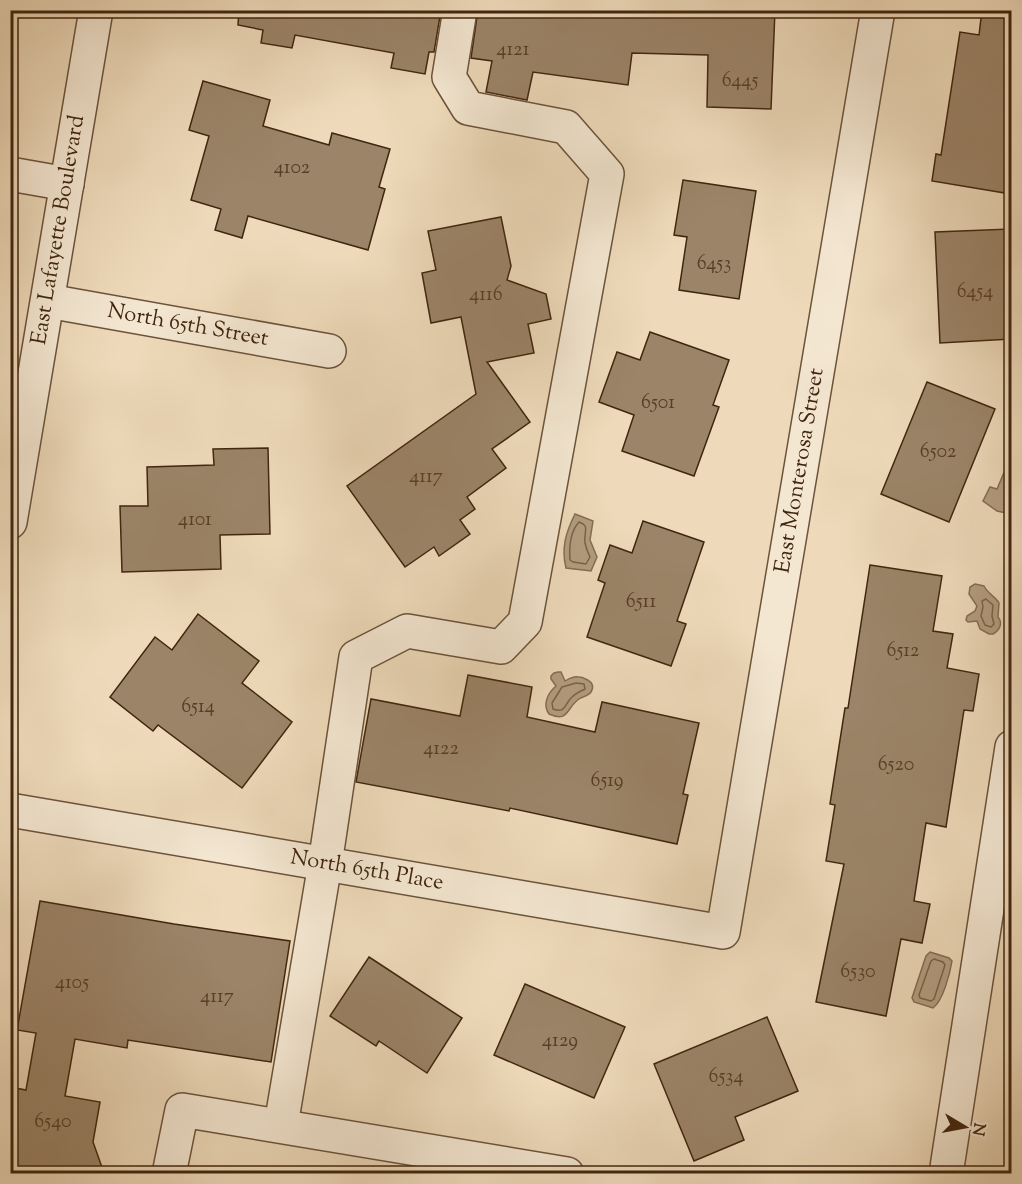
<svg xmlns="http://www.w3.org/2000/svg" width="1022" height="1184" font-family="'Sorts Mill Goudy',serif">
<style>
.water{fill:#b39d80;stroke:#856d53;stroke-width:1.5}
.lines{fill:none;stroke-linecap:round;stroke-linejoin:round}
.shore{stroke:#7a6248;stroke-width:1.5}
.building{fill:#9b8468;stroke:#41260f;stroke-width:1.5}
.minor-casing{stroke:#6c533a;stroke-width:36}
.minor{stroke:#f4e7d2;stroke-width:33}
.labels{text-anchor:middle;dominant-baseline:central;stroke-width:4.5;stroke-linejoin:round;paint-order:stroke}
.number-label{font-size:20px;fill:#583e25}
.street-label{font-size:22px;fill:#41260f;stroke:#f4e7d2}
</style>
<rect width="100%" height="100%" fill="#eedaba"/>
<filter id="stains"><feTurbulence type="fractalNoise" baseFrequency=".00333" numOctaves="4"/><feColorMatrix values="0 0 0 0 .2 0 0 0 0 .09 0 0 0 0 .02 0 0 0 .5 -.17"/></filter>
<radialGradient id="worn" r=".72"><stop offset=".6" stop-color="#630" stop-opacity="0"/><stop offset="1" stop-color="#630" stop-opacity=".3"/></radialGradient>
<!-- water -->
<g class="water">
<path d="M1011,456H1012L1011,514L997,511L983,501L990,487L997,489Z"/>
<path d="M575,514L593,521L590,540L597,557L591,571L566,568C561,548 566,532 575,514Z"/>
<path d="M975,584L984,586C988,594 995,596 999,603L998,617C1003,623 1000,630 993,634H989L980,629L977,621L968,622L966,620L967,616L975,611L977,606L969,594L970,587Z"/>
<path d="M558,672H561L565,681C568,679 570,678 574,677C581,676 598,681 591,692C588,696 582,697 579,699C566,708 569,723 549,714C542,704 548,693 556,686L551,679V676L554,673Z"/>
<path d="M930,952L949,958L952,961C950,973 943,1001 933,1008L914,1002L912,998L926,956Z"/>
</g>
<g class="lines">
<!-- shore -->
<g class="shore">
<path d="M579,522C591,526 583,533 585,543C586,548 588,553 590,557L586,564L573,562L570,560C569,547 570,532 579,522Z"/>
<path d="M986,599L993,605L992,616L994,624L991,627L985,625L981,616L983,607L982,601Z"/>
<path d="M576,683L584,684L585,689C581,691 576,693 572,697C564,704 566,714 553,709L552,703L562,687Z"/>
<path d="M934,959L943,962L945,965L934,999L931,1001L920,998L919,995L931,961Z"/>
</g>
</g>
<!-- building -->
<g class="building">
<path d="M239,10H441L434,52H429L425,74L391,68L394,53L295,35L292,48L261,43L263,30L238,25Z"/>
<path d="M478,10H775L771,109L707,107L708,55L632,53L628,85L533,72L527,100L486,92L492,61L471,58Z"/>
<path d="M982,10H1011V194L932,181L936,154L941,155L960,32L979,35Z"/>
<path d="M203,81L270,100L263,126L329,145L332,133L390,149L379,187L385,189L368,250L248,216L242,238L215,230L221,209L191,200L209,136L189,130Z"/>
<path d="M683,180L756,191L739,299L679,290L687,237L674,235Z"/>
<path d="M501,217L511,266L507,280L546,294L551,319L528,324L534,353L487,362L530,422L492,449L506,468L467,497L475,509L460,520L470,534L439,556L434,547L405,567L347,486L476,394L461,317L431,323L422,273L436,270L428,231Z"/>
<path d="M1011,229V339L940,343L935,232Z"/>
<path d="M650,332L729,360L713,405L719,407L694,476L622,451L634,415L599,402L617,352L640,360Z"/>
<path d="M927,382L995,409L949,522L881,494Z"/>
<path d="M268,448L270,534L220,535L221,569L122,572L120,506H148L147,467L214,465L213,449Z"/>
<path d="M643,521L704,542L677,621L686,624L671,666L587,637L605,583L598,580L610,545L632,553Z"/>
<path d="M870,565L942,576L933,631L953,634L947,668L979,674L973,711L964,710L946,827L926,823L914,901L930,904L922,943L901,939L886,1016L816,1002L844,864L826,861L835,805L830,804L845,708H848Z"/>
<path d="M198,614L259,661L242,683L292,722L242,788L158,725L153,731L110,697L155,637L172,650Z"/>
<path d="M468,675L532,687L527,717L595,732L602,702L699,723L683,794L688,795L677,844L510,808L509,811L356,782L371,699L460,716Z"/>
<path d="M40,901L174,924L290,941L271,1062L128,1040L127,1048L75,1039L65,1096L100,1102L93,1142L104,1173H10V1087L26,1090L36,1033L17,1030Z"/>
<path d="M369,957L462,1018L427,1073L379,1041L376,1046L330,1016Z"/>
<path d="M525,984L625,1027L594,1098L494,1055Z"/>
<path d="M767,1017L798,1091L735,1117L744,1140L694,1161L654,1064Z"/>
</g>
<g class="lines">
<!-- minor casing -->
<g class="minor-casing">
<g id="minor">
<path d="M10,174L67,184"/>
<path id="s1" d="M48,301L329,351"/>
<path id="s2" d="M10,522L96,10"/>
<path id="s3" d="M10,810L723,932L878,10"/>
<path d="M281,1125L325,864L356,657L407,631L501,647L525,622L607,174L566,127L468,108L449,77L460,10"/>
<path d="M169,1174L182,1110L567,1174"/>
<path d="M946,1174L1012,747"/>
</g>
</g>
<!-- minor -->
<use href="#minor" class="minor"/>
</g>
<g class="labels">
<!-- number labels -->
<g class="number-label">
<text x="513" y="50">4121</text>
<text x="740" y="81">6445</text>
<text x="292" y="168">4102</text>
<text x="714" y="264">6453</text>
<text x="975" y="292">6454</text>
<text x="486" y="295">4116</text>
<text x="658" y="403">6501</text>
<text x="938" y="452">6502</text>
<text x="426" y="477">4117</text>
<text x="195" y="520">4101</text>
<text x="641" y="602">6511</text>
<text x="903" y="651">6512</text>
<text x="198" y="707">6514</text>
<text x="441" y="749">4122</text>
<text x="896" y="765">6520</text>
<text x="607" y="781">6519</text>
<text x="858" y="972">6530</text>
<text x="72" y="983">4105</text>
<text x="217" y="997">4117</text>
<text x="560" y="1041">4129</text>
<text x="726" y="1077">6534</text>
<text x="53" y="1122">6540</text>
</g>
<!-- street labels -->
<g class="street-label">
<text stroke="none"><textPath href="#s2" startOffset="296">East Lafayette Boulevard</textPath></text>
<text stroke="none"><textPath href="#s1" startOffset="142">North 65th Street</textPath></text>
<text stroke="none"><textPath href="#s3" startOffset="1191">East Monterosa Street</textPath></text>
<text stroke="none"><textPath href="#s3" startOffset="362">North 65th Place</textPath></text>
</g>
</g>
<!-- margin -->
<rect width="1022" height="1184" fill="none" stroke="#eedaba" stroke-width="36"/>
<rect x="12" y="12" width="998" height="1160" fill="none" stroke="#41260f" stroke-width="3"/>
<rect x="18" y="18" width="986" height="1148" fill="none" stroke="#41260f" stroke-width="1.5"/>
<!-- north arrow -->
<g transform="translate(965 1127) rotate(100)" stroke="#f4e7d2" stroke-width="4.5" paint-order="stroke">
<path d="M0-4.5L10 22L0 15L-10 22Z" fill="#41260f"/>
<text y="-9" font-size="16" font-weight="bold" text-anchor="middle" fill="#41260f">N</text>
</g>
<rect width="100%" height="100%" filter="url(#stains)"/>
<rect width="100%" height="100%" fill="url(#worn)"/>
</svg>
